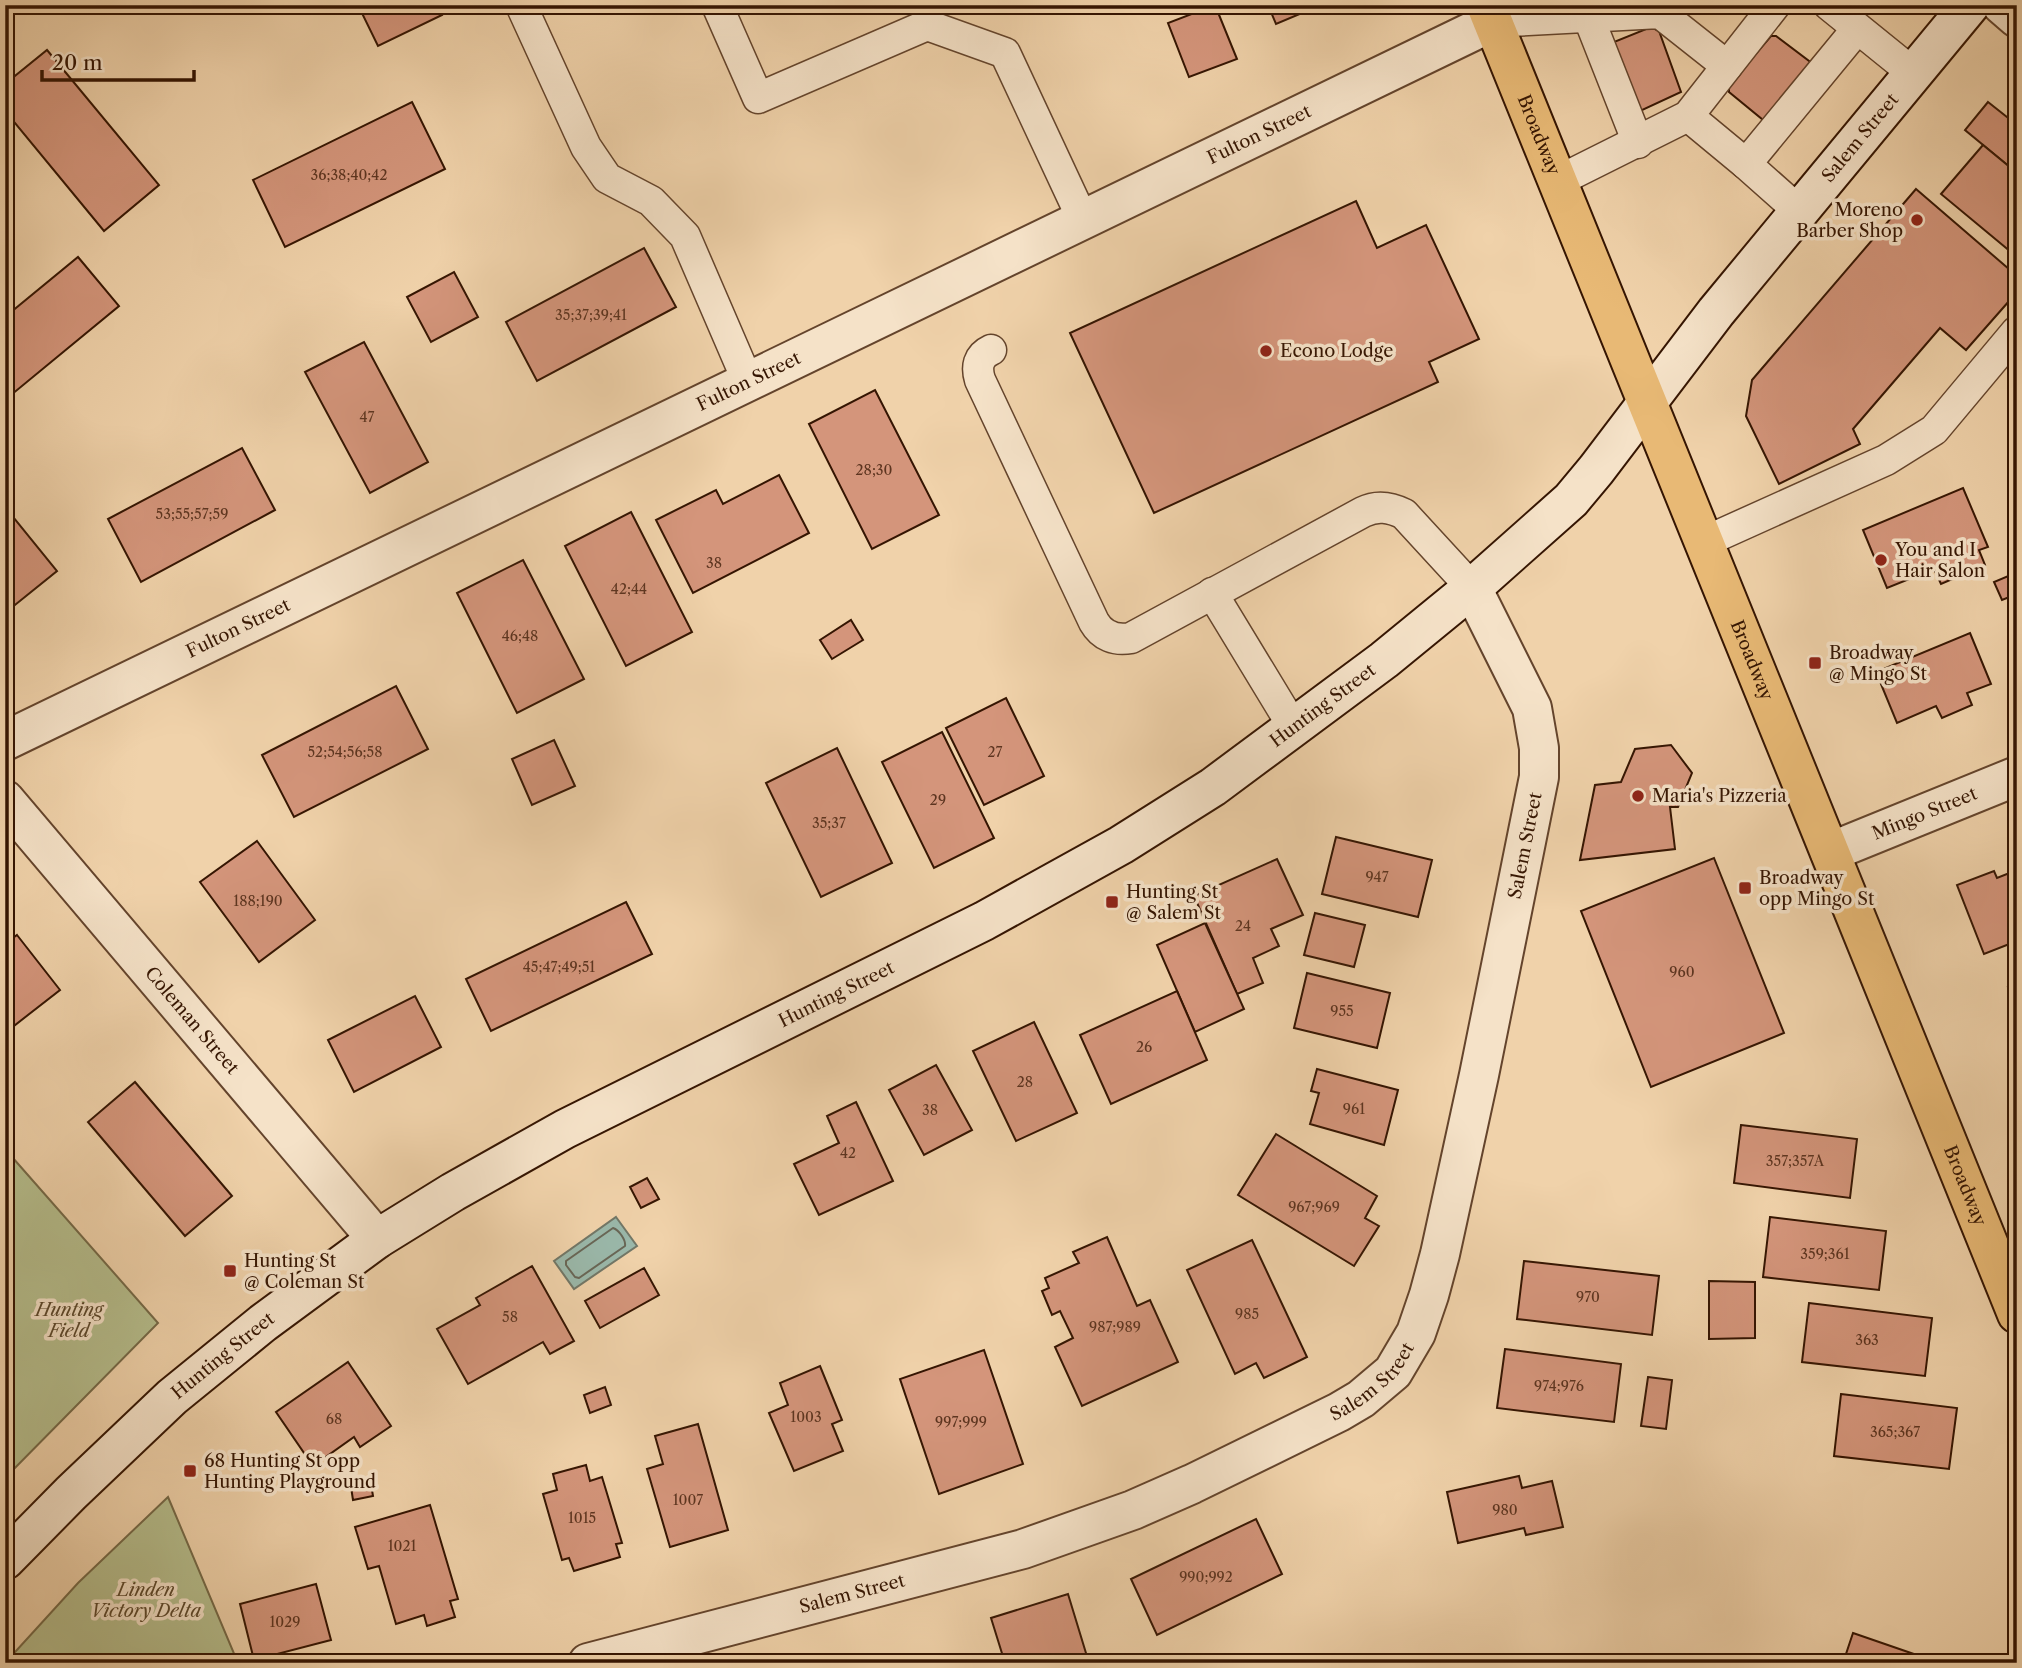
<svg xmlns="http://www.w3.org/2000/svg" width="2022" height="1668" font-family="'Libre Caslon Text',serif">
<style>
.green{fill:#b5bd8c;stroke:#756947;stroke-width:2}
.water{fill:#9ab8aa;stroke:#727767;stroke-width:2}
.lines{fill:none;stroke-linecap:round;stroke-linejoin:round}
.shore{stroke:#686656;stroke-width:2}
.building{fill:#d4957b;stroke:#351502;stroke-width:2}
.lane-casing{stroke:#64442c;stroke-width:33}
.street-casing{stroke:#64442c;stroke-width:42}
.secondary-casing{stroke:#351502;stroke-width:42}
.primary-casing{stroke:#351502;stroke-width:42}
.lane{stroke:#f5e2c8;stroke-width:30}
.street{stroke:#f5e2c8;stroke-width:38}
.secondary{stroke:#f5e2c8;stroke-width:38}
.primary{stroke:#e8b975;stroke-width:38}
.poi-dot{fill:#8f2418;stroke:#f5e2c8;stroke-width:2.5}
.labels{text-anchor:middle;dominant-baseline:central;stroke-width:7;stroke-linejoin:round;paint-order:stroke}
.number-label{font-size:14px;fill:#5d3520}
.street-label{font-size:18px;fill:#351502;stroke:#f5e2c8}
.poi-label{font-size:18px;fill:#351502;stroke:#f5e2c8;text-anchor:start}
.park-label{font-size:18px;font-style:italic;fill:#5b472b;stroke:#f5e2c8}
</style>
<rect width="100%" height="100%" fill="#f0d2aa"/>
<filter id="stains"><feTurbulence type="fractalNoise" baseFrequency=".00286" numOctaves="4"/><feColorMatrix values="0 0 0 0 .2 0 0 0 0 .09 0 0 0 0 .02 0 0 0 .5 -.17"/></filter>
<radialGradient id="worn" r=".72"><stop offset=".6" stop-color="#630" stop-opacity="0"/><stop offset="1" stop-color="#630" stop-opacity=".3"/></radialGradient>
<!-- green -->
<g class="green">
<path d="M5,1149L158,1323L5,1478Z"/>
<path d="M168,1497L238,1663H5L78,1583Z"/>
</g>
<!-- water -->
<path class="water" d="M616,1217L637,1246L574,1289L554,1261Z"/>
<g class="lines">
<!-- shore -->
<path class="shore" d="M613,1228C619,1230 626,1240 625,1246L579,1278L575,1277L566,1265V1261Z"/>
</g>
<!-- building -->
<g class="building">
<path d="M358,5H437L442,15L378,46Z"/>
<path d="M1215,5L1237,59L1189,77L1168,23Z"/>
<path d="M1268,5H1321L1276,24Z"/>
<path d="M1651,27L1659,31L1681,92L1638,112L1609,44Z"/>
<path d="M1771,36H1776L1813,64L1768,124L1729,92V85Z"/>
<path d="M47,50L159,185L104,231L5,111V84Z"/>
<path d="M412,102L445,169L285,247L253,180Z"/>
<path d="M1988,102L2017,125V173L1965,130Z"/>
<path d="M1983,145L2017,173V257L1941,194Z"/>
<path d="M1916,189L2017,276V292L1966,350L1940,328L1853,429L1860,444L1779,484L1746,416L1752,380Z"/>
<path d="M1356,201L1377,248L1426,225L1479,339L1429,362L1438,382L1154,513L1070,333Z"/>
<path d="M644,248L676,307L537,381L506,322Z"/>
<path d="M78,257L119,306L5,400V317Z"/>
<path d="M454,272L478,317L431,342L407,297Z"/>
<path d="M364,342L428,462L370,493L305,372Z"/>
<path d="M875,390L939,515L872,549L809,424Z"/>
<path d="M242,448L275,510L141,582L108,519Z"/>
<path d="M779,475L809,533L693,593L656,520L716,490L723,504Z"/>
<path d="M1963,488L1988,547L1979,550L1985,565L1941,584L1934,569L1887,588L1863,530Z"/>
<path d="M5,507L57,571L5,613Z"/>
<path d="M631,512L692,632L626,666L565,546Z"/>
<path d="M523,560L584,679L517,713L457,593Z"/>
<path d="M2013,574L2017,585V594L2002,600L1994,582Z"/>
<path d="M851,620L863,640L832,659L820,640Z"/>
<path d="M1970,633L1991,684L1967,693L1972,705L1942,718L1936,706L1897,723L1876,672Z"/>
<path d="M396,686L428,749L294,817L262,755Z"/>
<path d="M1006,698L1044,776L984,805L946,728Z"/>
<path d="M942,732L994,838L934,868L882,762Z"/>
<path d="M554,740L575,786L532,805L512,759Z"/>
<path d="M1671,745L1692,773L1678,807H1670L1675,849L1580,860L1595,785L1621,782L1635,749Z"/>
<path d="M837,748L892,863L821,897L766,783Z"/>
<path d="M1336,837L1432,860L1418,917L1322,894Z"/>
<path d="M257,841L315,920L259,962L200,882Z"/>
<path d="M1714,858L1784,1033L1651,1087L1581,911Z"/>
<path d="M1277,859L1303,915L1271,929L1279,946L1253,958L1263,983L1237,994L1194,896Z"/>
<path d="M2017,870V941L1984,954L1957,885L1994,871L1997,878Z"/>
<path d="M626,902L652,954L491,1031L466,979Z"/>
<path d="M1315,913L1365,925L1354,967L1304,955Z"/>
<path d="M1205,923L1244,1009L1195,1032L1157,945Z"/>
<path d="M17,935L60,990L10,1029L5,1023V944Z"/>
<path d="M1307,973L1390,993L1377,1048L1294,1028Z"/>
<path d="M2017,984V1011L2008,987Z"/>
<path d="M1177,991L1207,1060L1111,1104L1080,1035Z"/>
<path d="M415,996L441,1047L354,1092L328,1040Z"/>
<path d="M1034,1022L1077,1113L1016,1141L973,1051Z"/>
<path d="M936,1065L972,1130L924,1155L889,1090Z"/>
<path d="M1317,1069L1398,1090L1384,1145L1310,1124L1319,1093L1311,1091Z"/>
<path d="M135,1082L232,1196L185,1236L88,1122Z"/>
<path d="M856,1102L893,1181L819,1215L794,1164L839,1143L827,1116Z"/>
<path d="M1741,1125L1857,1139L1850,1198L1734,1183Z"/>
<path d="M1276,1134L1377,1196L1365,1218L1379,1226L1354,1266L1238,1195Z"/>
<path d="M647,1178L659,1199L641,1208L630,1187Z"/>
<path d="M1770,1217L1886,1231L1879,1290L1763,1277Z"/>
<path d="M1107,1237L1137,1306L1150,1300L1178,1362L1082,1406L1055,1347L1073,1338L1060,1311L1052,1315L1042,1291L1049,1288L1045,1278L1079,1263L1073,1252Z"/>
<path d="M1252,1240L1307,1357L1264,1378L1256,1363L1235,1374L1187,1270Z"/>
<path d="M1524,1261L1659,1276L1652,1335L1517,1319Z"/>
<path d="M532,1266L574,1341L550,1354L543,1342L468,1384L437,1329L480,1305L476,1298Z"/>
<path d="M644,1268L659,1295L600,1328L585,1301Z"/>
<path d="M1709,1281L1755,1282V1338L1709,1339Z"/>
<path d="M1809,1303L1932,1318L1925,1376L1802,1362Z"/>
<path d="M1505,1349L1621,1364L1614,1422L1497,1408Z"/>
<path d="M984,1350L1023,1464L939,1494L900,1379Z"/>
<path d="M348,1362L391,1426L360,1447L354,1437L313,1466L276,1412Z"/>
<path d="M820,1366L842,1420L832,1424L843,1451L794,1471L769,1413L788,1405L780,1383Z"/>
<path d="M1648,1377L1672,1380L1666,1429L1641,1426Z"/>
<path d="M605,1387L611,1405L590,1413L584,1395Z"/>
<path d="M1841,1394L1957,1408L1949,1469L1834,1456Z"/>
<path d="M698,1424L728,1530L670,1547L647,1469L663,1464L655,1436Z"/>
<path d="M586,1465L590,1481L602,1477L622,1543L616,1544L620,1557L574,1571L569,1558L562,1560L543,1494L557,1490L553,1474Z"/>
<path d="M1519,1476L1522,1488L1552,1481L1563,1527L1526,1535L1524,1528L1458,1543L1447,1492Z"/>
<path d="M371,1484L373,1496L353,1500L351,1487Z"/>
<path d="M430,1505L458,1599L450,1601L455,1617L427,1626L424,1615L396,1624L379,1566L368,1569L355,1527Z"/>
<path d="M1256,1519L1282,1574L1157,1635L1131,1579Z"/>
<path d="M316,1584L331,1640L254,1660L240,1604Z"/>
<path d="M1068,1594L1089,1663H1005L991,1618Z"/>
<path d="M1853,1633L1940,1663H1843Z"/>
</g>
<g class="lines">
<!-- lane casing -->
<g class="lane-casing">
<g id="lane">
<path d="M521,5L586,147L607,178L651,201L685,236L748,382"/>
<path d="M717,5L758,98L927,25L1005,53L1083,220"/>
<path d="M1829,5L1913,73"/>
<path d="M1588,16L1638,143"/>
<path d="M1492,22L1660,13L1727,66"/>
<path d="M1688,116L1746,164"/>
<path d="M1556,182L1688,116L1775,5"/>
<path d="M1800,212L1746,164L1857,29"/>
<path d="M991,350C978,356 976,367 980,380L1094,622C1102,636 1115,641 1131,638L1363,512C1377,505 1390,507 1404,514L1472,588"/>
<path d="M1704,542L1886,460L1934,430L2016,332"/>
<path d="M1212,593L1294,728"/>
</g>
</g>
<!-- street casing -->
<g class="street-casing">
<g id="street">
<path d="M2002,5L2017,18"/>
<path id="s1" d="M5,741L1492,22"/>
<path id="s2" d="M5,800L377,1239"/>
<path id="s3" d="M1830,852L2017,776"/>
<path id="s4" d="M588,1663L1023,1549L1133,1510L1192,1484L1339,1412L1361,1399L1393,1372L1416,1333L1429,1295L1440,1254L1479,1075L1539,777V748L1532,708L1472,588"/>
</g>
</g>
<!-- secondary casing -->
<g class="secondary-casing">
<g id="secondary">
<path id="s5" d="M5,1560L71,1493L172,1397L263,1323L377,1239L453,1192L565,1129L984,921L1121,845L1213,787L1384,660L1472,588L1571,500L1596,470L1716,312L1970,5"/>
</g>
</g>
<!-- primary casing -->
<g class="primary-casing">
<g id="primary">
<path id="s6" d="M1486,5L2017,1314"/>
</g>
</g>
<!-- lane -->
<use href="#lane" class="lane"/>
<!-- street -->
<use href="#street" class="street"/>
<!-- secondary -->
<use href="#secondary" class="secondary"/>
<!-- primary -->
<use href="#primary" class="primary"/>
</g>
<!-- markers -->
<g class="poi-dot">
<circle cx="1917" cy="220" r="7"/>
<circle cx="1266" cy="351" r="7"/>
<circle cx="1881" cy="560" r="7"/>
<rect x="1808" y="656" width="14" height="14" rx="3.5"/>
<circle cx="1638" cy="796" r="7"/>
<rect x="1738" y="881" width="14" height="14" rx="3.5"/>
<rect x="1105" y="895" width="14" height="14" rx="3.5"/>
<rect x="223" y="1264" width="14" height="14" rx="3.5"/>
<rect x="183" y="1464" width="14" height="14" rx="3.5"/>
</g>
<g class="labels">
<!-- number labels -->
<g class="number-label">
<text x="349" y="175">36;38;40;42</text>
<text x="591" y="315">35;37;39;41</text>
<text x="367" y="417">47</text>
<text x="874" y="470">28;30</text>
<text x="192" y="514">53;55;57;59</text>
<text x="714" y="563">38</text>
<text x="629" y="589">42;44</text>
<text x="520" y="636">46;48</text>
<text x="345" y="752">52;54;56;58</text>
<text x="995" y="752">27</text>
<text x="938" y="800">29</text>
<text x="829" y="823">35;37</text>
<text x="1377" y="877">947</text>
<text x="258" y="901">188;190</text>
<text x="1243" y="926">24</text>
<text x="559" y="967">45;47;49;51</text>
<text x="1682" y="972">960</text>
<text x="1342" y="1011">955</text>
<text x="1144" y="1047">26</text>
<text x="1025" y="1082">28</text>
<text x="1354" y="1109">961</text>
<text x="930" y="1110">38</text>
<text x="848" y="1153">42</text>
<text x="1795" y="1161">357;357A</text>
<text x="1314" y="1207">967;969</text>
<text x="1825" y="1254">359;361</text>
<text x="1588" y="1297">970</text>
<text x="1247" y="1314">985</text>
<text x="510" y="1317">58</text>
<text x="1115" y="1327">987;989</text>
<text x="1867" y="1340">363</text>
<text x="1559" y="1386">974;976</text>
<text x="806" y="1417">1003</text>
<text x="334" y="1419">68</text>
<text x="961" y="1422">997;999</text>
<text x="1895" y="1432">365;367</text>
<text x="688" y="1500">1007</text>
<text x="1505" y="1510">980</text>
<text x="582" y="1518">1015</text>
<text x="402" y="1546">1021</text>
<text x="1206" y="1577">990;992</text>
<text x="285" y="1622">1029</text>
</g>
<!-- street labels -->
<g class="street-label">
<text stroke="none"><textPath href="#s1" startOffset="1393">Fulton Street</textPath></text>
<text stroke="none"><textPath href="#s6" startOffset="140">Broadway</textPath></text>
<text stroke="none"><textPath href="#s5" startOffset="2366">Salem Street</textPath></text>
<text stroke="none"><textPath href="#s1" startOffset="826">Fulton Street</textPath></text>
<text stroke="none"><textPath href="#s1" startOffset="259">Fulton Street</textPath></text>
<text stroke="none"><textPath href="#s6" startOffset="707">Broadway</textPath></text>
<text stroke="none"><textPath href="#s5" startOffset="1580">Hunting Street</textPath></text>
<text stroke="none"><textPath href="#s3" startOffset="102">Mingo Street</textPath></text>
<text stroke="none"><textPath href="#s4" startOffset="1407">Salem Street</textPath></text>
<text stroke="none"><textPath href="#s5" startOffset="1013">Hunting Street</textPath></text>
<text stroke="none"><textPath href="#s2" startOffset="289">Coleman Street</textPath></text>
<text stroke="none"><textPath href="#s6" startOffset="1274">Broadway</textPath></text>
<text stroke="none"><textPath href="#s5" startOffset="299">Hunting Street</textPath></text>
<text stroke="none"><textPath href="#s4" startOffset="840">Salem Street</textPath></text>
<text stroke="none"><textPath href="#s4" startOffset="273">Salem Street</textPath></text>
</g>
<!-- poi labels -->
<g class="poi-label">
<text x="1903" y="210" text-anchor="end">Moreno<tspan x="1903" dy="21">Barber Shop</tspan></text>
<text x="1280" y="351">Econo Lodge</text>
<text x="1895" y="550">You and I<tspan x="1895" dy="21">Hair Salon</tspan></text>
<text x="1829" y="653">Broadway<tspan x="1829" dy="21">@ Mingo St</tspan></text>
<text x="1652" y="796">Maria's Pizzeria</text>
<text x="1759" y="878">Broadway<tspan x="1759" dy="21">opp Mingo St</tspan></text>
<text x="1126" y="892">Hunting St<tspan x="1126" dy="21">@ Salem St</tspan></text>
<text x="244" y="1261">Hunting St<tspan x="244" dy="21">@ Coleman St</tspan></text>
<text x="204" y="1461">68 Hunting St opp<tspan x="204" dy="21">Hunting Playground</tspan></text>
</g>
<!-- park labels -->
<g class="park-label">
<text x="69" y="1310">Hunting<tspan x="69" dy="21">Field</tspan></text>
<text x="146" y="1590">Linden<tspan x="146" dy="21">Victory Delta</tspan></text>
</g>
</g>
<!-- margin -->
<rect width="2022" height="1668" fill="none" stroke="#f0d2aa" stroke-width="28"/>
<rect x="7" y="7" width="2008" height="1654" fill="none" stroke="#351502" stroke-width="3.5"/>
<rect x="14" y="14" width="1994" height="1640" fill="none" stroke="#351502" stroke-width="2"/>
<!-- scale -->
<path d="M42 70v10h152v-10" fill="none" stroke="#351502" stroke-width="3.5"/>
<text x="52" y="70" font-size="21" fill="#351502" stroke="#f5e2c8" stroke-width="5" paint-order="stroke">20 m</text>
<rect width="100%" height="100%" filter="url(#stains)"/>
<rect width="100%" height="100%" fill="url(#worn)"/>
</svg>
